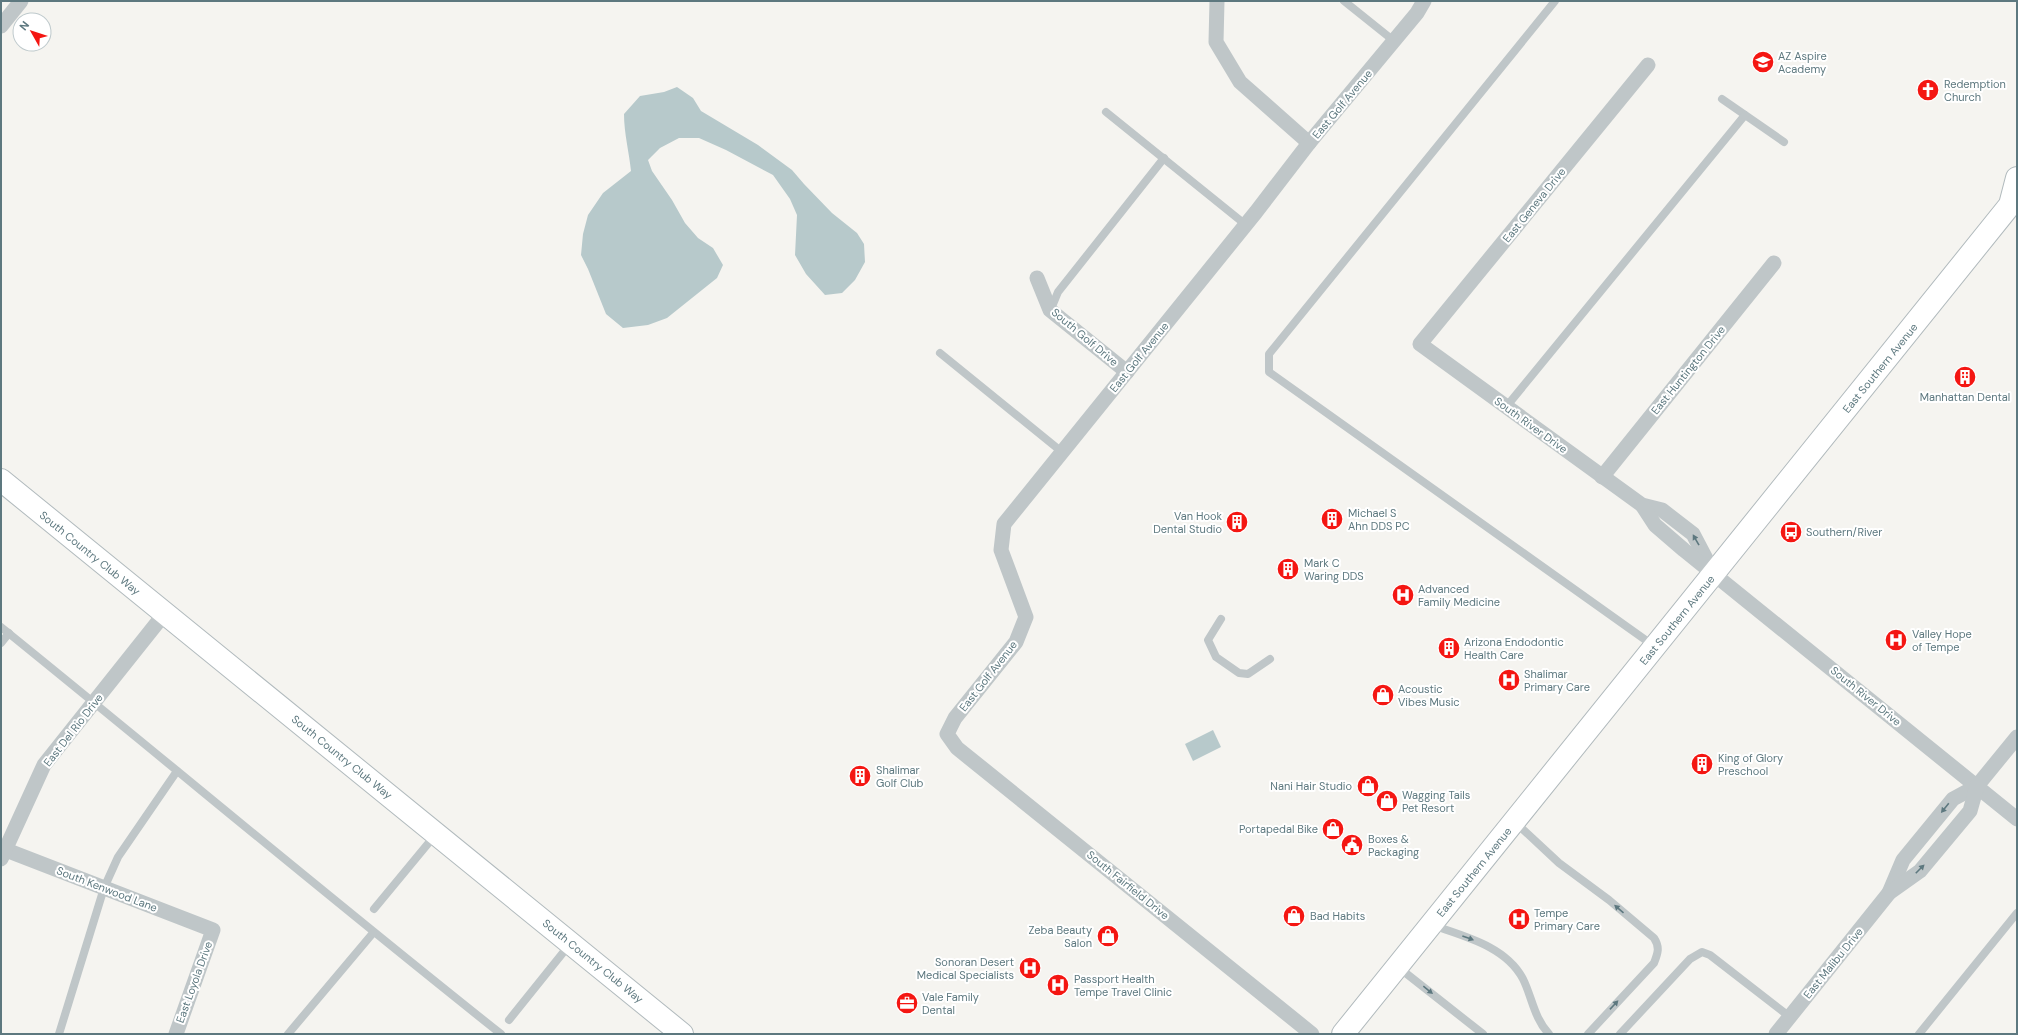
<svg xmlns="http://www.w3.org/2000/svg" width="2018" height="1035" font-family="'DM Sans',sans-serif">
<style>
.water{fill:#b7c9cb}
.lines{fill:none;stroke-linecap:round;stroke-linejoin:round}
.secondary-casing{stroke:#b1babd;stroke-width:24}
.lane{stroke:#bfc6c8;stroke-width:8}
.street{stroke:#bfc6c8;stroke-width:15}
.secondary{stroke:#fff;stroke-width:22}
.oneway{fill:#5d787f}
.labels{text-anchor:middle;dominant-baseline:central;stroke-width:4;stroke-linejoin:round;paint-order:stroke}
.poi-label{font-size:11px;fill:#5d787f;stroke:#fff;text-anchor:start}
.street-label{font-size:11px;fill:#5d787f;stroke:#fff}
</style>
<rect width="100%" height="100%" fill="#f5f4f0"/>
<!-- water -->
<g class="water">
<path d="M677,87L693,98L701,111L758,145L792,170L804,184L832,213L857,233L864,244L865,262L855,280L842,293L825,295L806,274L795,255L797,215L790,199L773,175L726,150L699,138H679L660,148L648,160L652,171L672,200L685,223L698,238L713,248L723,265L717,278L667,318L648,325L623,328L606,314L588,269L581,255L583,234L588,215L603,193L631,171C629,152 624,133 624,114L640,96L664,92Z"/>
<path d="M1213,730L1221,747L1193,761L1185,744Z"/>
</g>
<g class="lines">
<!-- secondary casing -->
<g class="secondary-casing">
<g id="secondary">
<path d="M1,480L682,1034"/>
<path d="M1343,1034L2010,205L2017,178"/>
</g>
</g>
<!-- lane -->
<g class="lane">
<path d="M1344,1L1394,41"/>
<path d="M1555,1L1269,354V372L1654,646"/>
<path d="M1722,99L1784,142"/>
<path d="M1106,112L1246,225"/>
<path d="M1051,309L1058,292L1164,158"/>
<path d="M940,353L1062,452"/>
<path d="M1506,407L1745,115"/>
<path d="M1221,619L1208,640L1216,657L1239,673L1248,674L1270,659"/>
<path d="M1,627C168,762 332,900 501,1034"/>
<path d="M1,643L9,633"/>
<path d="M1515,822L1559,863L1609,900L1654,938C1660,947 1658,953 1654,963L1588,1034"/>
<path d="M374,909L436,834"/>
<path d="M1432,925C1463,936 1506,946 1523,979C1532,997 1534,1018 1549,1034"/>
<path d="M1398,967L1483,1034"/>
<path d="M509,1020L570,944"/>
<path d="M59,1034L104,888L118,857L177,771"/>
<path d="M288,1034L373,933"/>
<path d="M1620,1034L1690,959L1702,952L1710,955L1790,1017"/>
<path d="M1919,1034L2017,913"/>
</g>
<!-- street -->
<g class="street">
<path d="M1217,1L1216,42L1240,82L1309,143"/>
<path d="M1,26L21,1"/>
<path d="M1648,65L1420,344L1642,505L1662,510L1693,534L1714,574"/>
<path d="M1037,278L1050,310L1127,372"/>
<path d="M1602,477L1774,263"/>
<path d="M1642,505L1655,525L1684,550L2017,819"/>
<path d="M1,848L213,930L176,1034"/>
<path d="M1,859L44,765L165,613"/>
<path d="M1889,893L1903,860L1953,799L1977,786"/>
<path d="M1312,1034L957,748L947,734L955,718L1016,642L1026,617L1001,550L1004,524L1256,212L1309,143L1417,13L1424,1"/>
<path d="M1776,1034L1889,893L1920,871L1970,811L1977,786L2017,737"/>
</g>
<!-- secondary -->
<use href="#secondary" class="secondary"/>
</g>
<!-- one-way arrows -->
<defs><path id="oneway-solid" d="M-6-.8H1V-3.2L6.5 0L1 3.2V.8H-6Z"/></defs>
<g class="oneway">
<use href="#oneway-solid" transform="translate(1696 540) rotate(-120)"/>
<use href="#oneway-solid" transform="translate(1945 808) rotate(129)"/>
<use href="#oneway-solid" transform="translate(1920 869) rotate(-45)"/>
<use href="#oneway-solid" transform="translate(1619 909) rotate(-139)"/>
<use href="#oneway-solid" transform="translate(1468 938) rotate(20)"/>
<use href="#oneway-solid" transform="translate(1428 990) rotate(39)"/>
<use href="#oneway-solid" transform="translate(1614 1005) rotate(-47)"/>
</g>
<!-- icons -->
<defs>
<g id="school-disc" transform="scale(1.15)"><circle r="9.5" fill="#f41612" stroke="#fff"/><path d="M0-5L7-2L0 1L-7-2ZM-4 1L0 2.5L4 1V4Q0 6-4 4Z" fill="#fff"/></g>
<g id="church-disc" transform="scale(1.15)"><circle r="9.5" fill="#f41612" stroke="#fff"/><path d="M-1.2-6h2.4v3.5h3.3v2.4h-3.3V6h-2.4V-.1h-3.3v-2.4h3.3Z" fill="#fff"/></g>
<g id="building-disc" transform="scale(1.15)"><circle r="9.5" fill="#f41612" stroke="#fff"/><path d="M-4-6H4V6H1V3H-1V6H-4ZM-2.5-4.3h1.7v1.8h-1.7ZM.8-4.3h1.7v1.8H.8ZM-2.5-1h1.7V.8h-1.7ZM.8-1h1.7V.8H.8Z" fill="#fff"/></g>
<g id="bus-disc" transform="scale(1.15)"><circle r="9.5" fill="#f41612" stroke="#fff"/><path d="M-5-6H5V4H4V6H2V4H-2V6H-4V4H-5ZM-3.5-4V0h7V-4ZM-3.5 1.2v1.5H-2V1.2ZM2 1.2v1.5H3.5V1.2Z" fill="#fff"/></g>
<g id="hospital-disc" transform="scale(1.15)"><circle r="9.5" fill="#f41612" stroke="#fff"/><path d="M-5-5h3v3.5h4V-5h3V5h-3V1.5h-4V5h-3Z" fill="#fff"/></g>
<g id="shop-disc" transform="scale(1.15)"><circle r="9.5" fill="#f41612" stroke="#fff"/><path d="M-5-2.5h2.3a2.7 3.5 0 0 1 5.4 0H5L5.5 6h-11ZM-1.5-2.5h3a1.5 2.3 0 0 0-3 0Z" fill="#fff"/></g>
<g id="civic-disc" transform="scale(1.15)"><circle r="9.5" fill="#f41612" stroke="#fff"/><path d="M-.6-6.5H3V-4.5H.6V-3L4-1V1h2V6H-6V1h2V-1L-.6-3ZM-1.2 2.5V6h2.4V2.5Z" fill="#fff"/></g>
<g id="office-disc" transform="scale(1.15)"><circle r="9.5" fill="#f41612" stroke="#fff"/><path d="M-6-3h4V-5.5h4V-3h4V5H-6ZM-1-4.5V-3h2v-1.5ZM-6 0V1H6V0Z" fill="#fff"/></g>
</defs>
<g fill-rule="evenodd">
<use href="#school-disc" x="1763" y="62"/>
<use href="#church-disc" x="1928" y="90"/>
<use href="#building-disc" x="1965" y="377"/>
<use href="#building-disc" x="1332" y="519"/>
<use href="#building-disc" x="1237" y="522"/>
<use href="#bus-disc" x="1791" y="532"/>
<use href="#building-disc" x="1288" y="569"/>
<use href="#hospital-disc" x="1403" y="595"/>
<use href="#hospital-disc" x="1896" y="640"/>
<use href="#building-disc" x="1449" y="648"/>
<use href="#hospital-disc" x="1509" y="680"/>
<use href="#shop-disc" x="1383" y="695"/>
<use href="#building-disc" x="1702" y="764"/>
<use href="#building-disc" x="860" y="776"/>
<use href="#shop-disc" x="1368" y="786"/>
<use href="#shop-disc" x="1387" y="801"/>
<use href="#shop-disc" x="1333" y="829"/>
<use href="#civic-disc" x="1352" y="845"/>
<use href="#shop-disc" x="1294" y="916"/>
<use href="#hospital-disc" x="1519" y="919"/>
<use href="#shop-disc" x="1108" y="936"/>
<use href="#hospital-disc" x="1030" y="968"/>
<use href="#hospital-disc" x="1058" y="985"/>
<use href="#office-disc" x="907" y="1003"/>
</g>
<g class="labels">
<!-- poi labels -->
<g class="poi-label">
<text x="1778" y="56">AZ Aspire<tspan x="1778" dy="13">Academy</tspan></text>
<text x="1944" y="84">Redemption<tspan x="1944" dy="13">Church</tspan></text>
<text x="1965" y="397" text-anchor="middle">Manhattan Dental</text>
<text x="1348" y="513">Michael S<tspan x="1348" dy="13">Ahn DDS PC</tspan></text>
<text x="1222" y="516" text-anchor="end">Van Hook<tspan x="1222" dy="13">Dental Studio</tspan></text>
<text x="1806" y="532">Southern/River</text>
<text x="1304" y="563">Mark C<tspan x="1304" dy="13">Waring DDS</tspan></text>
<text x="1418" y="589">Advanced<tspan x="1418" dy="13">Family Medicine</tspan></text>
<text x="1912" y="634">Valley Hope<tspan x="1912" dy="13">of Tempe</tspan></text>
<text x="1464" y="642">Arizona Endodontic<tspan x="1464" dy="13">Health Care</tspan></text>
<text x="1524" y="674">Shalimar<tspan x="1524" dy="13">Primary Care</tspan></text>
<text x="1398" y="689">Acoustic<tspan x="1398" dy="13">Vibes Music</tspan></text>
<text x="1718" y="758">King of Glory<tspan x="1718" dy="13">Preschool</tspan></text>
<text x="876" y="770">Shalimar<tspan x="876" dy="13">Golf Club</tspan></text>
<text x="1352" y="786" text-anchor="end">Nani Hair Studio</text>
<text x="1402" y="795">Wagging Tails<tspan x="1402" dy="13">Pet Resort</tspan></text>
<text x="1318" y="829" text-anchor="end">Portapedal Bike</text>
<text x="1368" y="839">Boxes &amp;<tspan x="1368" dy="13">Packaging</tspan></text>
<text x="1534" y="913">Tempe<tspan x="1534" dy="13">Primary Care</tspan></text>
<text x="1310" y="916">Bad Habits</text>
<text x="1092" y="930" text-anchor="end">Zeba Beauty<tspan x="1092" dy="13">Salon</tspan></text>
<text x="1014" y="962" text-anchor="end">Sonoran Desert<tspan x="1014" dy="13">Medical Specialists</tspan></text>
<text x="1074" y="979">Passport Health<tspan x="1074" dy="13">Tempe Travel Clinic</tspan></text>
<text x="922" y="997">Vale Family<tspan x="922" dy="13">Dental</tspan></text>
</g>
<!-- street labels -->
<g class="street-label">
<text transform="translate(1342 104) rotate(-50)">East Golf Avenue</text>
<text transform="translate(1534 205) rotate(-51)">East Geneva Drive</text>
<text transform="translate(1085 337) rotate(40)">South Golf Drive</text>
<text transform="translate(1139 357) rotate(-51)">East Golf Avenue</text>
<text transform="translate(1880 368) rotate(-51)">East Southern Avenue</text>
<text transform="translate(1688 370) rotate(-51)">East Huntington Drive</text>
<text transform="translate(1531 425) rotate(36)">South River Drive</text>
<text transform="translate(90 553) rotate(39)">South Country Club Way</text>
<text transform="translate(1677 620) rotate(-51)">East Southern Avenue</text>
<text transform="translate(988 676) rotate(-52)">East Golf Avenue</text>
<text transform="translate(1866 696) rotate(39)">South River Drive</text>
<text transform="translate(73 730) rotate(-52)">East Del Rio Drive</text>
<text transform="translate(342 757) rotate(39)">South Country Club Way</text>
<text transform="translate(1474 872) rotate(-51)">East Southern Avenue</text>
<text transform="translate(1128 885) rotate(39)">South Fairfield Drive</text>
<text transform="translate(107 889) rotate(21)">South Kenwood Lane</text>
<text transform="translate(593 961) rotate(39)">South Country Club Way</text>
<text transform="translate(1833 963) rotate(-51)">East Malibu Drive</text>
<text transform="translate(194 982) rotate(-70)">East Loyola Drive</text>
</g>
</g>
<!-- border -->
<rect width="2018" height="1035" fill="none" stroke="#5d787f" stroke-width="4"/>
<!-- north arrow -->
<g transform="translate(32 32) rotate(309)"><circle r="19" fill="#ffffff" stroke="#bec9cc"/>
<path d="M0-3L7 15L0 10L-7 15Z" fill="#f41612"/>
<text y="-6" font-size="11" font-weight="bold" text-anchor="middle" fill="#5d787f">N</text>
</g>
</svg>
